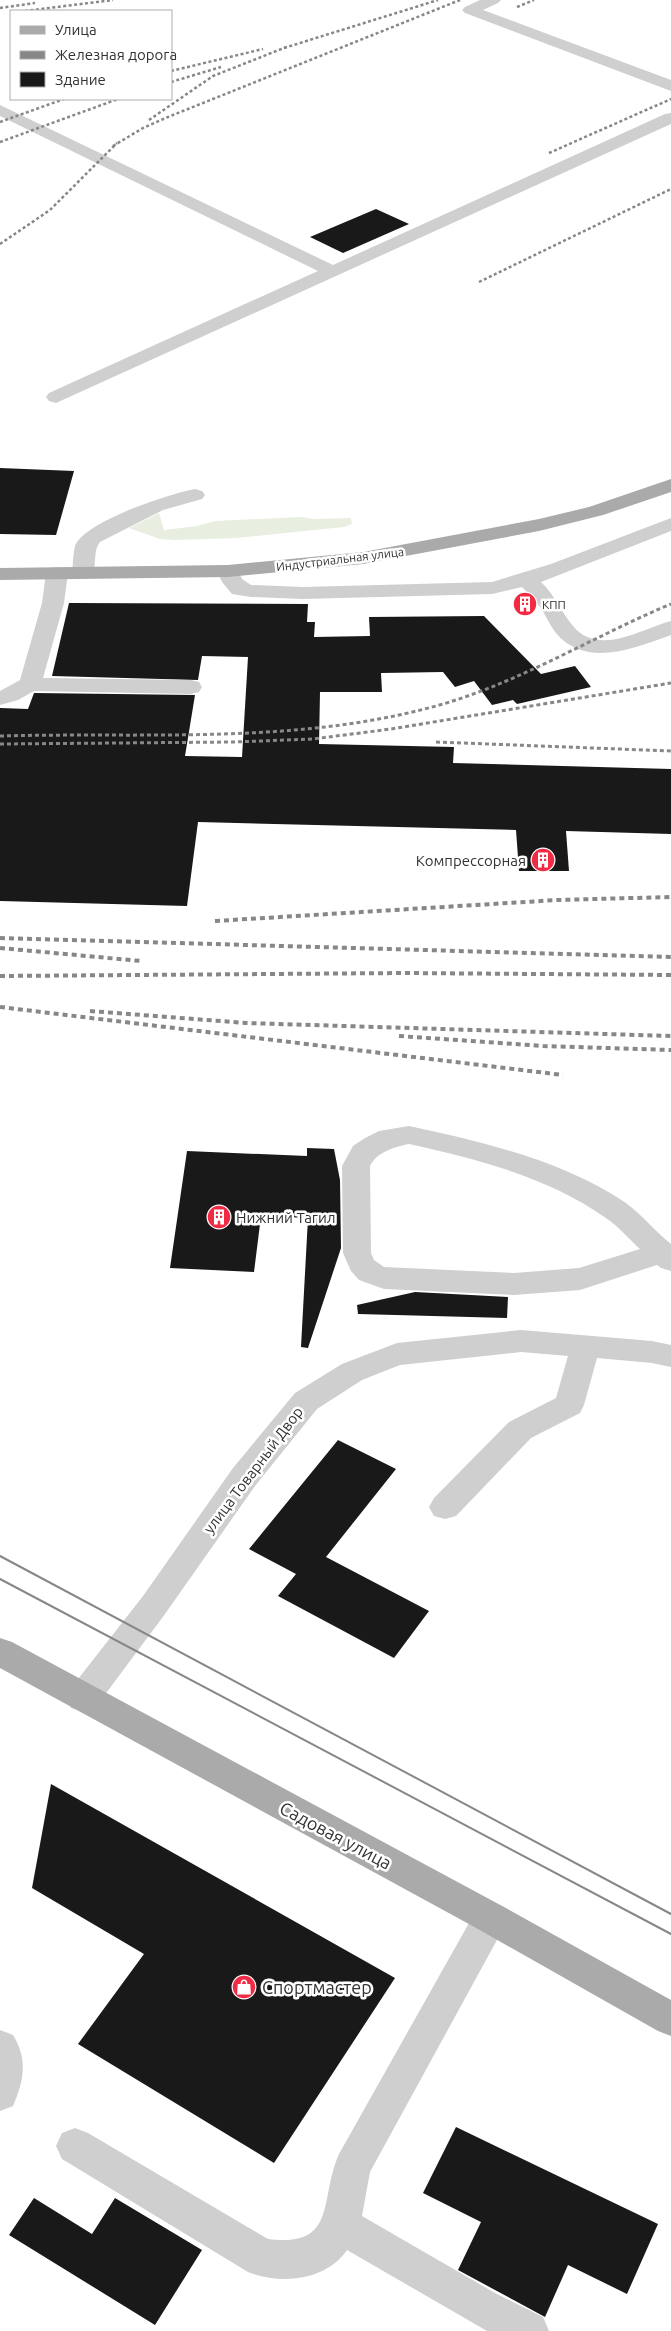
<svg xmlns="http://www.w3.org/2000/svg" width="671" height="2331" font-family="Ubuntu,sans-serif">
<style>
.green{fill:#e9efe0}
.building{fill:#191919}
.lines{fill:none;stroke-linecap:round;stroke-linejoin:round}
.minor{fill:#cfcfcf;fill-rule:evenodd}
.major{fill:#aaa;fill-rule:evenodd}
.tram{stroke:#878787;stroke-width:2}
.rail-far2{stroke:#878787;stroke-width:2.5;stroke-dasharray:3 2.5;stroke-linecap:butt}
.rail-far1{stroke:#878787;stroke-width:3;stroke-dasharray:4 3;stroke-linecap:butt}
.rail{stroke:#878787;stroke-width:4;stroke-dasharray:5 4;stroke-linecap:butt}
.labels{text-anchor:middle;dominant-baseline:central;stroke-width:5;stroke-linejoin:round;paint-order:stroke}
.far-street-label{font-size:12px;fill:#323232;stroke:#fff}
.far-poi-label{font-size:12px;fill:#323232;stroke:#fff;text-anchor:start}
.poi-label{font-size:15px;fill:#323232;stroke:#fff;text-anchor:end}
.street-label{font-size:15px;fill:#323232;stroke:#fff}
.near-street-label{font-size:18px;fill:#323232;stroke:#fff}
.near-poi-label{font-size:18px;fill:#323232;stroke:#fff;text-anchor:start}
</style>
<rect width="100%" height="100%" fill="#fff"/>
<!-- green -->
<path class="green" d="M159,513L164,530L197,526L215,521L301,517L314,519L351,518L352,524L344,527L236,538L174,540L160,539L129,528Z"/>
<!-- building -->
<g class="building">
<path d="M376,209L409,224L343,253L310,237Z"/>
<path d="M0,468L74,471L56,535L0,534Z"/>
<path d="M69,603L308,604L307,622H315L314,637L370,636L369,617L484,616L541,674L575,666L591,687L517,704L513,700L492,705L474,681L455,687L443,672L381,673L382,692H320L319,744L454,747L453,763L671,769V834L566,831L569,871H519L516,830L198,822L187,906L0,901V708L28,709L34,693L195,695L185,756L242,757L248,657L202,656L198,680L52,676Z"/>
<path d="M307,1148L334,1149L340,1180L341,1248L308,1348L301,1347L308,1218L261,1216L254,1272L170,1268L187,1151L307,1156Z"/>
<path d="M415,1292L508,1297L507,1318L358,1314L357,1305Z"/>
<path d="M338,1440L396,1469L326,1557L429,1611L394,1658L278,1596L296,1574L249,1549Z"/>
<path d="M51,1784L395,1978L274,2163L78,2044L144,1954L32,1888Z"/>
<path d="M456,2127L658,2224L627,2294L568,2265L545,2317L458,2270L481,2222L423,2193Z"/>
<path d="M34,2198L92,2234L115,2198L202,2250L155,2325L9,2235Z"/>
</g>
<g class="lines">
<!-- minor -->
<g class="minor">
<path d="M480,0H501L498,3L483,10L671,80V91L465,13L462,10L465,7Z"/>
<path d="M0,105L333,265L665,114L671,113V124L56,403L49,401L46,397L49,393L318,271L0,116Z"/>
<path d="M195,489L202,491L205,495L202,499L163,510L100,542C92,552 98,567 91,578L83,579L75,578L72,573C73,565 73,554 75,546C85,521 169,494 195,489Z"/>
<path d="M671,518V531L541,582C555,595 561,612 573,626C599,657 641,629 671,621V635C635,648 586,669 556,633C550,626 546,615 540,607C535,600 528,593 522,587L492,594L303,599L251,597L232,594L222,582L217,571L220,566L228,565L236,566L242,579L251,585L303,587L492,582L551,564Z"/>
<path d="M57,567L65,568L68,573L64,603L43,678L191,680L199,682L202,687L199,692L191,694L34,691L18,700L0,705V691L20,680L42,603L46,573L49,568Z"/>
<path d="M409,1126C483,1142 562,1160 626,1203C642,1215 656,1232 671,1244V1271L661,1268L657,1265L580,1290L514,1295L384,1289L359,1280L351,1271L343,1253L342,1166L353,1146L365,1138L379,1131ZM409,1144C477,1159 548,1177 606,1218C618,1226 629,1239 640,1249L579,1268L514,1273L384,1267L374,1260L371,1253L370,1166C377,1152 394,1147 409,1144Z"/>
<path d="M521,1330L652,1341L671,1345V1367L652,1363L597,1358L584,1405L580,1413L531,1438L456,1516L445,1519L434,1516L429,1507L434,1498L509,1422L556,1398L568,1356L521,1352L400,1365L362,1380L317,1409L255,1486L165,1614L95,1708L83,1712L71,1708L66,1698L71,1688L143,1596L233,1468L295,1393L342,1364L397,1343Z"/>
<path d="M491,1902L504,1907L509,1918L370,2172L362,2216L495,2293L543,2317L549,2331H487L347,2250C326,2281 280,2285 248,2272L62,2159L56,2146L62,2133L75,2128L88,2133L268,2239C338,2248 319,2199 339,2154L478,1907Z"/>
<path d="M0,2030L13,2035C28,2060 24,2080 13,2106L0,2111Z"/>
</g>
<!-- major -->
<g class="major">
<path d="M671,479V492L603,515L539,531L363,564L228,577L0,580V568L228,565L363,552L539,519L589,507Z"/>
<path d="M0,1638L12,1642L504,1907L671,2000V2036L658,2031L478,1929L0,1668Z"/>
</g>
<!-- tram -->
<g class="tram">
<path d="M0,1556L671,1914"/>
<path d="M0,1579L671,1934"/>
</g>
<!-- rail-far2 -->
<g class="rail-far2">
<path d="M517,7L534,0"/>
<path d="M0,8L35,3"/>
<path d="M25,11L113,0"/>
<path d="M284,48L438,0"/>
<path d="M171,71L263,49"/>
<path d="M171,82L221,67"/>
<path d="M149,120L213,76L289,46"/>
<path d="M0,122L64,99"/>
<path d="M0,142L118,99"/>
<path d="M113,146L143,128L168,117L460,0"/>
<path d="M549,153L671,99"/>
<path d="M0,244L50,210L117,143"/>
<path d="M479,282L671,189"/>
</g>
<!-- rail-far1 -->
<g class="rail-far1">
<path d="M0,736C145,732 294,745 436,706C519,683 592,637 671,604"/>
<path d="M436,742L671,751"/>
<path d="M0,744L234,742L313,739L391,729L671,683"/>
</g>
<!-- rail -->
<g class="rail">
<path d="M215,921L557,900L671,897"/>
<path d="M0,938L671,957"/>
<path d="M0,948L141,961"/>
<path d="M0,976L405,973L671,975"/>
<path d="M0,1007L563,1075"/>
<path d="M90,1011L246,1023L671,1036"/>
<path d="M399,1036L543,1046L671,1050"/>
</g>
</g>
<!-- icons -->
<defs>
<g id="building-disc" transform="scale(1.25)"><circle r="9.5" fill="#f22b45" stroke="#fff"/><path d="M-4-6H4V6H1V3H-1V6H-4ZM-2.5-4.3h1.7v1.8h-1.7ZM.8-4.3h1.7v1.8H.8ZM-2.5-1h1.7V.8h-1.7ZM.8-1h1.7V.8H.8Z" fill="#fff"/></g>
<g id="shop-disc" transform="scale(1.25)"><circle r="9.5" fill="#f22b45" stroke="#fff"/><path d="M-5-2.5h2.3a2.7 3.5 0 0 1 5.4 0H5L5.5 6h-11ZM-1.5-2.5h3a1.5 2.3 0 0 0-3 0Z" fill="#fff"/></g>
</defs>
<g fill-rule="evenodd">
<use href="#building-disc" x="525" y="604"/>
<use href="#building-disc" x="543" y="860"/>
<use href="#building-disc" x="219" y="1217"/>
<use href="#shop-disc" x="244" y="1987"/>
</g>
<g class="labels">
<!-- far-street labels -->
<g class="far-street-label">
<text transform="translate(340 559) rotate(-7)">Индустриальная улица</text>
</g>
<!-- far-poi labels -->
<g class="far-poi-label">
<text x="542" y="604">КПП</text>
</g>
<!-- poi labels -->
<g class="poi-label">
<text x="526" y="860">Компрессорная</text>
<text x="236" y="1217" text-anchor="start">Нижний Тагил</text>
</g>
<!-- street labels -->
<g class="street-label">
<text transform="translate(253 1470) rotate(-53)">улица Товарный Двор</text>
</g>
<!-- near-street labels -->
<g class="near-street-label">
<text transform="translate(336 1835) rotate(28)">Садовая улица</text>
</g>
<!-- near-poi labels -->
<g class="near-poi-label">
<text x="262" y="1987">Спортмастер</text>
</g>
</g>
<!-- legend -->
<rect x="10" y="10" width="162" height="90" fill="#ffffff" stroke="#adadad"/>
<rect x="20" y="26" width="25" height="8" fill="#aaaaaa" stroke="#adadad"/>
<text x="55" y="35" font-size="15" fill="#323232">Улица</text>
<rect x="20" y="51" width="25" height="8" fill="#878787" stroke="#adadad"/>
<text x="55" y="60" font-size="15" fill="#323232">Железная дорога</text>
<rect x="20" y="72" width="25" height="15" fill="#191919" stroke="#adadad"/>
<text x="55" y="85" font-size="15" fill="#323232">Здание</text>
</svg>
